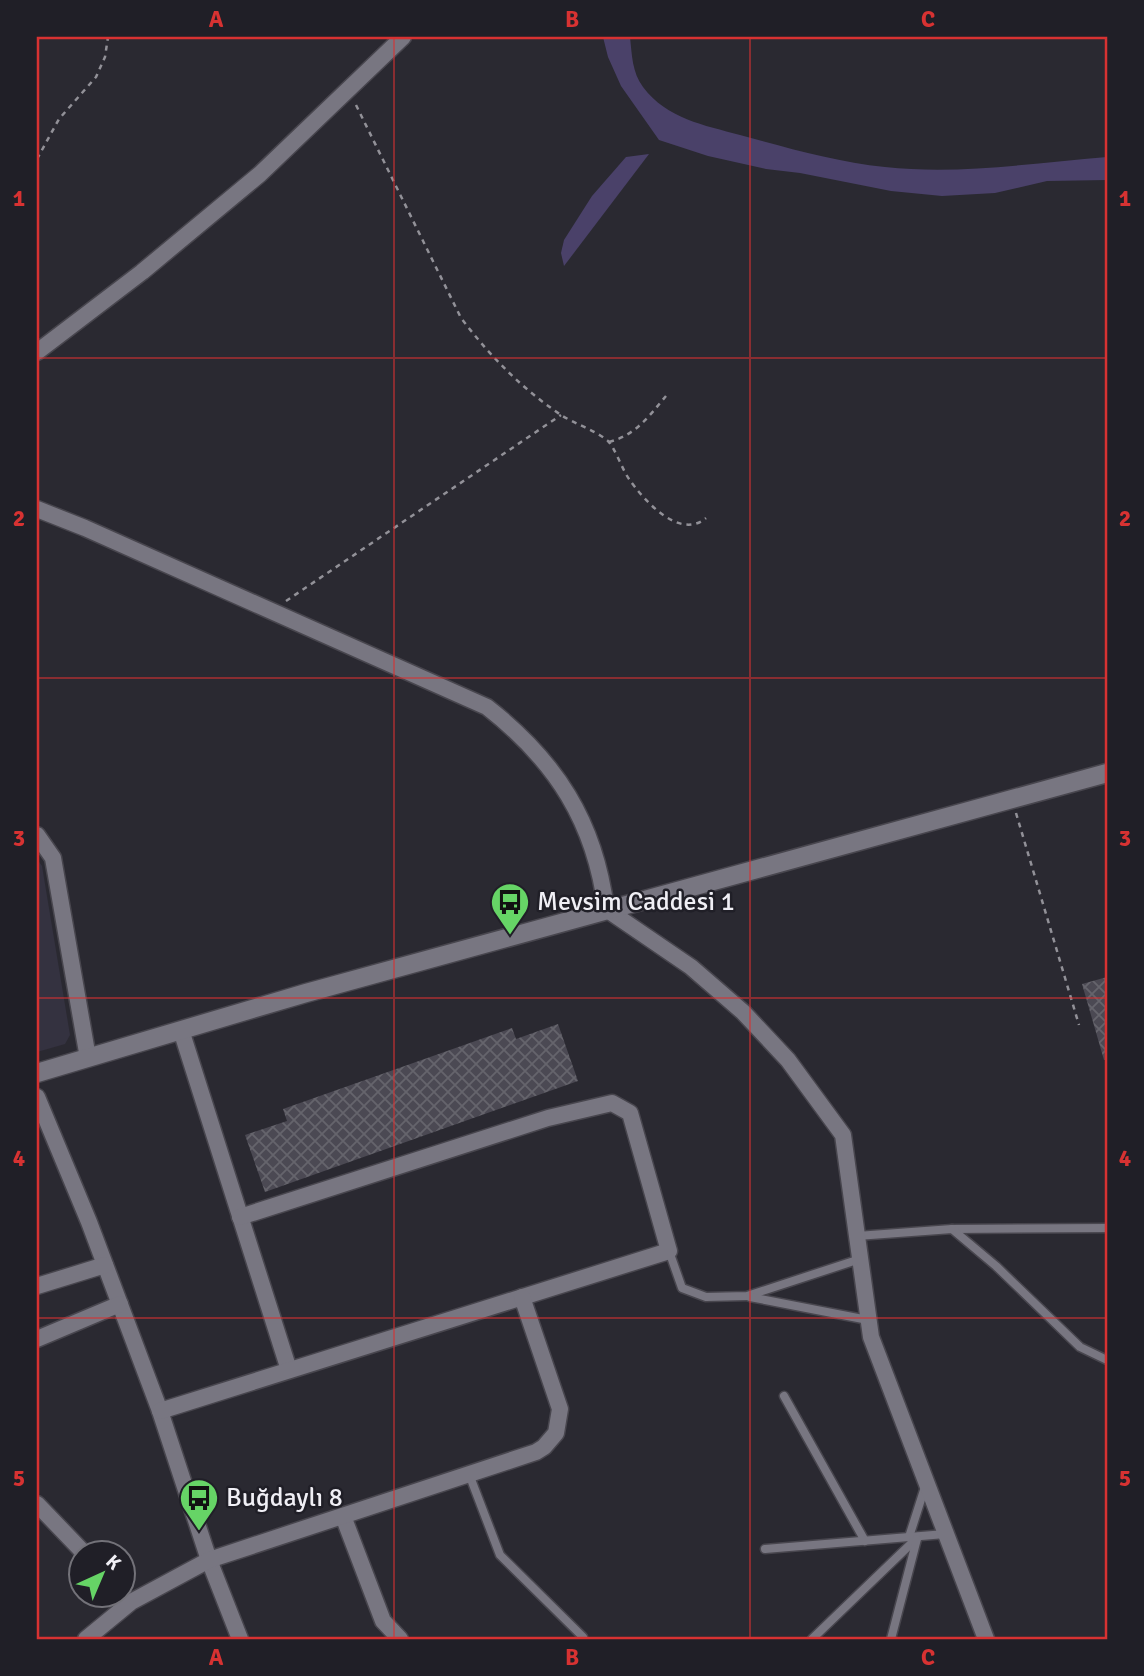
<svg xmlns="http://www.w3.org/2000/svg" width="1144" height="1676" font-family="Signika,sans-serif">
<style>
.built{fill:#343240}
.green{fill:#4a4169}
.building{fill:url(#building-cross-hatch)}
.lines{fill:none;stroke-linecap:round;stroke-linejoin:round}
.service-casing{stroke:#48464e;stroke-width:11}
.minor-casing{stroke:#48464e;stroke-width:19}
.tertiary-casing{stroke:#48464e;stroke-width:21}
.path{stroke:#929198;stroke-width:2.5;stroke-dasharray:5 5;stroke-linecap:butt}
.service{stroke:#787681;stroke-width:8}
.minor{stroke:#787681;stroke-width:16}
.tertiary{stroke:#787681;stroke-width:18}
.grid{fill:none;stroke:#d73232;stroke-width:2;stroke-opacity:0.55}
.labels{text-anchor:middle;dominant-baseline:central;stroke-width:5;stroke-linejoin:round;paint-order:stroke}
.poi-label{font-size:26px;fill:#f0eff5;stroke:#201f27;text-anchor:start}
.neatline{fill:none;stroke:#d73232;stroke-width:2.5}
.grid-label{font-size:23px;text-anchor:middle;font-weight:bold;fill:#d73232}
</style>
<defs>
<pattern id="building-cross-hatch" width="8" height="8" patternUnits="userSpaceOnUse" patternTransform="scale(1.75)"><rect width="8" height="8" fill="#4b4953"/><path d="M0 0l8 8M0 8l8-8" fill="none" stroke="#65646c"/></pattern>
</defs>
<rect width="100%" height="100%" fill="#2a2931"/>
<!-- built -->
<path class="built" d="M37,859L42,866L70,1035L65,1044L37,1052Z"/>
<!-- green -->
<g class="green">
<path d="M603,37H630C632,55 632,72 643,87C667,119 704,125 740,135C788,148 836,162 885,167C959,175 1033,163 1107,157V180L1047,181L995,193L942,196L891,191L800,173L766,169L708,156L659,140L621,86L608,57Z"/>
<path d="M649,154L564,266L561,253L564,240L592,196L626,157Z"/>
</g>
<!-- building -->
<g class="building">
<path d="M1107,977V1060H1104L1082,984Z"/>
<path d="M558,1024L578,1081L265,1192L245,1135L287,1121L283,1109L512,1028L516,1039Z"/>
</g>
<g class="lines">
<!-- service casing -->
<g class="service-casing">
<g id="service">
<path d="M952,1229L1107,1228"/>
<path d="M857,1236L952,1229L996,1266L1080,1347L1107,1360"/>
<path d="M669,1251L682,1288L706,1297L747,1296L860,1259"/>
<path d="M750,1297L868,1320"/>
<path d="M784,1396L865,1541"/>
<path d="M469,1474L500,1555L583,1637"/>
<path d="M909,1537L925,1487"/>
<path d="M765,1549L945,1534"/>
<path d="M812,1639L918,1537"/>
<path d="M891,1639L917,1539"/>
</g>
</g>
<!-- minor casing -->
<g class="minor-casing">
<g id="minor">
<path d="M37,352L142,272L260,174L403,37"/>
<path d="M37,509L85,528L487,707C556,761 595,822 606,909L691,967L743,1012L788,1060L843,1135L871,1337L986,1639"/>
<path d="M37,835L53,858L88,1058"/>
<path d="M181,1030L289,1370"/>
<path d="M37,1097L89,1222L160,1411L209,1560L240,1639"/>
<path d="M37,1286L105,1265"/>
<path d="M37,1339L120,1304"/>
<path d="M160,1411L669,1251L630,1113L612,1103L548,1118L240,1217"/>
<path d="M37,1504L85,1554"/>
<path d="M343,1516L383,1621L400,1639"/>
<path d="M86,1639L131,1602L209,1560L536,1452L544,1447L556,1433L560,1409L522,1297"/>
</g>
</g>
<!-- tertiary casing -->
<g class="tertiary-casing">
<path id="tertiary" d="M37,1073L306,993L1107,773"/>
</g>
<!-- path -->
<g class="path">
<path d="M356,105L461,318C490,356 521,388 561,415C575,424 595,430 608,441C615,448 622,469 629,479C643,499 679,541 706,518"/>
<path d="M37,159L59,119L96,77L105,57L108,37"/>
<path d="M609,442C636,435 649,416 666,396"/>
<path d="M286,601L561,415"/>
<path d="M1016,813L1079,1025"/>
</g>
<!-- service -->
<use href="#service" class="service"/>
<!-- minor -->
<use href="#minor" class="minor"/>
<!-- tertiary -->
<use href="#tertiary" class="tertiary"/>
</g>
<!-- grid -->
<path class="grid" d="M394,37V1639M750,37V1639M37,358H1107M37,678H1107M37,998H1107M37,1318H1107"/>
<!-- icons -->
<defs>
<g id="bus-pin" transform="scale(2.0125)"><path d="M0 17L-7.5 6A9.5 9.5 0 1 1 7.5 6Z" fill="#66d466" stroke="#201f27"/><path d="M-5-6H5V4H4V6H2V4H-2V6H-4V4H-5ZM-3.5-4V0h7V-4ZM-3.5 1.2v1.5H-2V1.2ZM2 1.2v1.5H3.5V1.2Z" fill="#111"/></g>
</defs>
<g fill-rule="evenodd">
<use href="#bus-pin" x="510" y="902"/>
<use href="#bus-pin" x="199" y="1498"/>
</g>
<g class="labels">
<!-- poi labels -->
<g class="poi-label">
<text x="537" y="902">Mevsim Caddesi 1</text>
<text x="226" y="1498">Buğdaylı 8</text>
</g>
</g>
<!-- border -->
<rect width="1144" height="1676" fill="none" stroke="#201f27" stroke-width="77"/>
<!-- north arrow -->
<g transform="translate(102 1574) rotate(44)"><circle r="33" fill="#201f27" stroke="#737279" stroke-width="2"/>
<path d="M0-5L12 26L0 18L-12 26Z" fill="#66d466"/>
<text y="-10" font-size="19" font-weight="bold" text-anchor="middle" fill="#f0eff5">K</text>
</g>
<rect x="38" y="38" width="1068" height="1600" class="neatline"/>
<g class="grid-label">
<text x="216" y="27">A</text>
<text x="572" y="27">B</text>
<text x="928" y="27">C</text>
<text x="19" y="206">1</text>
<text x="1125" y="206">1</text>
<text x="19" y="526">2</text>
<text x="1125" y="526">2</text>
<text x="19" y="846">3</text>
<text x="1125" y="846">3</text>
<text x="19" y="1166">4</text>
<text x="1125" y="1166">4</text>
<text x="19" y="1486">5</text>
<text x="1125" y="1486">5</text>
<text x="216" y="1665">A</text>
<text x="572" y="1665">B</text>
<text x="928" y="1665">C</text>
</g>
</svg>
